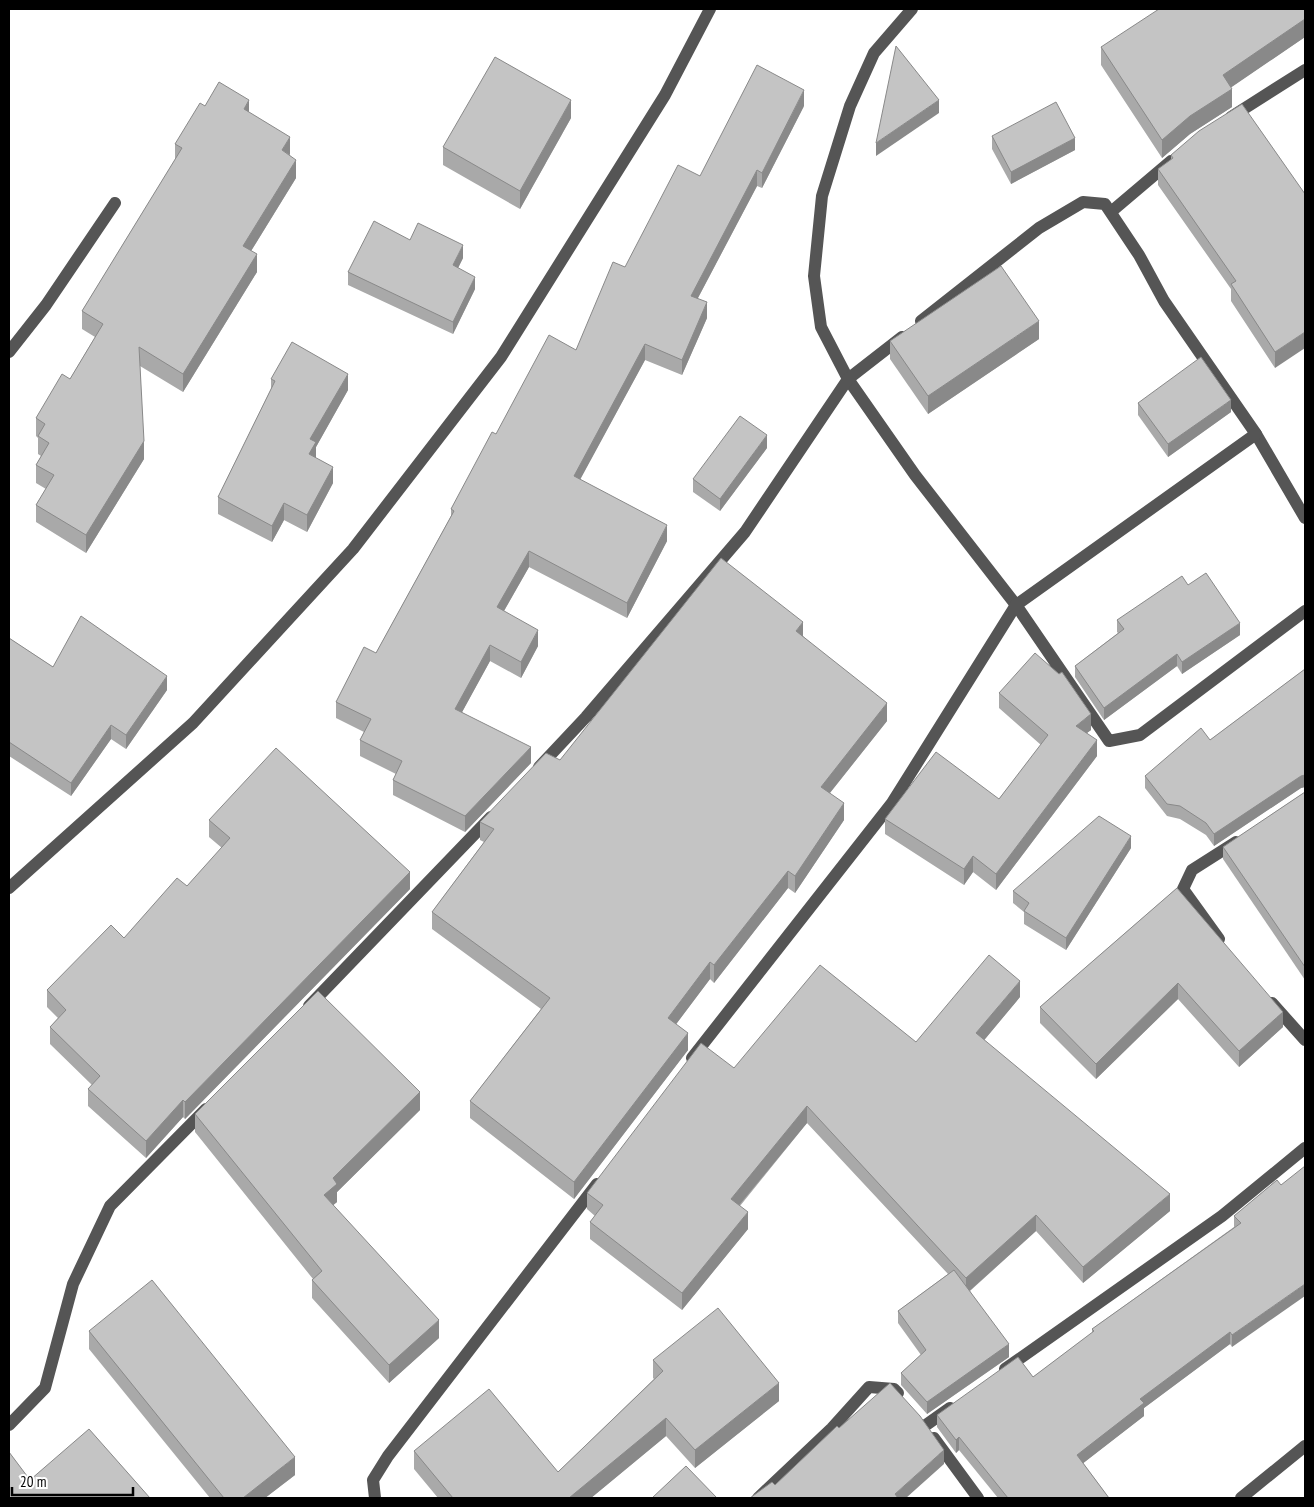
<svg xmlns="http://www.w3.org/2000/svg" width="1314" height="1507" font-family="'PT Sans Narrow',sans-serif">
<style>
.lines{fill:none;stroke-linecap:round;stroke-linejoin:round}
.minor{stroke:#555;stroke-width:12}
.wall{fill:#a9a9a9}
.shaded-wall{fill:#898989}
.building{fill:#c4c4c4;stroke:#898989}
</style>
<rect width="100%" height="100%" fill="#fff"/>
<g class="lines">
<!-- minor -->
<g class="minor">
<path d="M912,9L874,53L850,106L822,196L814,276L821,327L848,379L915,475L1016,605L1109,741L1140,735L1305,611"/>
<path d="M1231,117L1305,70"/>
<path d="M1112,211L1171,161"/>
<path d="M921,321L1039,228L1083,202L1105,204L1139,255L1164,301L1256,434L1305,518"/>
<path d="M9,352L46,305L115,203"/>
<path d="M539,767L586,717L745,532L848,379L902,337"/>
<path d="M9,888L193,723L353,549L501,357L665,95L710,9"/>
<path d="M1219,939L1183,889L1192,870L1236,842"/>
<path d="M1272,1003L1305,1040"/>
<path d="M309,1006L491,817"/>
<path d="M692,1058L892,803L1016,605L1256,434"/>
<path d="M1005,1369L1222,1216L1305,1148"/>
<path d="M9,1425L45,1388L73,1284L110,1206L206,1109"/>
<path d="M926,1425L950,1408"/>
<path d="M934,1438L978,1498"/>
<path d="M375,1498L373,1480L388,1456L597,1184"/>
<path d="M758,1498L832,1428L869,1387L894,1389L898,1393"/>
<path d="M1241,1498L1305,1446"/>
</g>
</g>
<!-- wall -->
<g class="wall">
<path d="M1305,9V37L1231,87L1232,107L1190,134L1162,158L1101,65V47L1190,10Z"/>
<path d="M205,106L249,112L290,155L296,178L251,251L257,272L183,392L140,366L144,459L86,553L36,522V505L46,489L36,483V465L41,456L38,454V438L36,436V418L70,379L95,337L82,329V311L175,160V144Z"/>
<path d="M804,106L762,188L757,186L698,298L707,318L682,375L645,360L580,479L667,541L627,618L529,567L504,611L538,646L521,678L490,661L462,712L531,763L465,832L393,795V780L396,774L360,756V740L364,732L336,718V702L376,653L451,516V509L496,434L576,350L625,267Z"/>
<path d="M571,118L520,209L443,165V147Z"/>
<path d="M992,136L1075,150L1011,184L992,149Z"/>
<path d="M1171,155L1305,194L1275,368L1231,301V289L1158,185V169L1171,160Z"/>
<path d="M410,240L463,258L458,268L475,289L453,334L348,285V272Z"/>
<path d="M1039,339L928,414L890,359V341Z"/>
<path d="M271,379L348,390L316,447V458L333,483L307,532L284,520L272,542L218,514V497L271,389Z"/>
<path d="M1138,403L1231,412L1168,457L1138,415Z"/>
<path d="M767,448L720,511L693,492V479Z"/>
<path d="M1188,585L1240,635L1182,674L1177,666L1104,720L1075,677V666L1118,633L1117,632V620Z"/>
<path d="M803,636L887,721L830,793L844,820L795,893L788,888L714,983L710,979L676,1024L688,1050L574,1199L470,1118V1101L541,1009L432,929V912L484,842L480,840V822L560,760Z"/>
<path d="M9,638L53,667L167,690L126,749L111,739L71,796L9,756Z"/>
<path d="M1305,669V787L1301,788L1214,846L1206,835L1180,819L1167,816L1145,788V776L1210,740Z"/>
<path d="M999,693L1091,730L1087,733L1097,756L996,890L973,872L964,885L885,834V819L999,799L1041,745L999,708Z"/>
<path d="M1305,792V980L1223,859V847Z"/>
<path d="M209,820L410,889L185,1119L183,1117L146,1158L88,1106V1089L92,1085L50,1044V1027L58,1018L47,1007V990L124,938L187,886L222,848L209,837Z"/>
<path d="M1131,848L1066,950L1024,924V912L1013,903V891Z"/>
<path d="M1177,888L1283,1027L1239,1067L1178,999L1096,1079L1040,1023V1007Z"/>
<path d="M1020,997L984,1040L1170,1211L1083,1283L1036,1231L970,1291L1009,1357L927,1414L901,1385V1373L921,1355L898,1323V1311L948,1274L807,1123L740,1206L748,1229L682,1310L590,1239V1222L595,1216L587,1209V1193L734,1068L916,1042Z"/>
<path d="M420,1110L337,1192V1202L333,1205L439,1338L389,1383L312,1298V1280L313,1279L195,1132V1114Z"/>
<path d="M1277,1180L1232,1347L1230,1344L1144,1408V1416L1083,1463L1109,1498H998L959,1450L956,1453L937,1427V1415L1033,1377L1092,1333V1329L1234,1227V1216Z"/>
<path d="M89,1331L295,1475L265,1498H210L89,1349Z"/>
<path d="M653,1360L779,1401L695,1468L666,1436L591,1498H438L414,1469V1451L558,1472L654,1379L653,1378Z"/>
</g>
<!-- shaded-wall -->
<g class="shaded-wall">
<path d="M1305,19V37L1223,93V75Z"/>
<path d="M1232,89V107L1190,134L1162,158V140L1190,116Z"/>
<path d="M804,90V106L762,188V173Z"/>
<path d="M249,100V118L244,109Z"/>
<path d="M571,100V118L520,209V191Z"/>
<path d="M939,100V113L876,156V143Z"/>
<path d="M290,137V155L282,150Z"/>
<path d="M1075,138V150L1011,184V172Z"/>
<path d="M296,160V178L243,264V246Z"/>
<path d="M757,170V186L691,311V296Z"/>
<path d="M463,245V258L453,278V265Z"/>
<path d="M257,254V272L183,392V374Z"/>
<path d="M475,277V289L453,334V322Z"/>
<path d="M707,302V318L682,375V360Z"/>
<path d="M1039,321V339L928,414V396Z"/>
<path d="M1305,332V348L1275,368V352Z"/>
<path d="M645,344V360L574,491V476Z"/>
<path d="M348,374V390L316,447V458L309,454L310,439Z"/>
<path d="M1231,400V412L1168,457V444Z"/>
<path d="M767,435V448L720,511V499Z"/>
<path d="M144,441V459L86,553V535Z"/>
<path d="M333,467V483L307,532V515Z"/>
<path d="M284,503V520L272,542V526Z"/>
<path d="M667,525V541L627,618V603Z"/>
<path d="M529,551V567L497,623V607Z"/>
<path d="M803,622V640L796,631Z"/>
<path d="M1240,623V635L1182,674V662Z"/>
<path d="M538,630V646L521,678V662Z"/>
<path d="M490,645V661L455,725V709Z"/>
<path d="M1177,654V666L1104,720V708Z"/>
<path d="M167,676V690L126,749V735Z"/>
<path d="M887,703V721L821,804V787Z"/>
<path d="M1091,714V730L1076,741V726Z"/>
<path d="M111,725V739L71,796V783Z"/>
<path d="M1097,740V756L996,890V874Z"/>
<path d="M531,747V763L465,832V816Z"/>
<path d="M1305,775V787L1301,788L1214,846V834L1301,776Z"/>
<path d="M844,803V820L795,893V876Z"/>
<path d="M1131,836V848L1066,950V938Z"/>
<path d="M973,856V872L964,885V869Z"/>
<path d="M788,871V888L714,983V965Z"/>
<path d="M410,872V889L185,1119V1102Z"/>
<path d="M710,962V979L668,1035V1018Z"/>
<path d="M1020,981V997L976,1050V1033Z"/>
<path d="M1178,983V999L1096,1079V1064Z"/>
<path d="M1283,1012V1027L1239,1067V1051Z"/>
<path d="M688,1033V1050L574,1199V1182Z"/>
<path d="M420,1092V1110L337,1192V1202L324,1213V1195L333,1178Z"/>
<path d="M183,1100V1117L146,1158V1141Z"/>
<path d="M807,1106V1123L731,1215V1199Z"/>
<path d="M1170,1194V1211L1083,1283V1267Z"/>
<path d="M748,1212V1229L682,1310V1293Z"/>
<path d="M1036,1215V1231L966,1294V1278Z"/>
<path d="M1305,1284V1296L1232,1347V1335Z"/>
<path d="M439,1320V1338L389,1383V1365Z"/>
<path d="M1230,1332V1344L1144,1408V1416L1077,1468V1455L1140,1399Z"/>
<path d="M1009,1344V1357L927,1414V1402Z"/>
<path d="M779,1383V1401L695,1468V1450Z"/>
<path d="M666,1418V1436L591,1498H569Z"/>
<path d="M959,1437V1450L956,1453V1440Z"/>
<path d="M944,1450V1464L906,1498H895V1494Z"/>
<path d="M295,1457V1475L265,1498H243Z"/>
</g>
<!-- building -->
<g class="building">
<path d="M1159,9H1189L1190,10L1191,9H1305V19L1223,75L1232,89L1190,116L1162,140L1101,47Z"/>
<path d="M896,46L939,100L876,143Z"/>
<path d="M495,57L571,100L520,191L443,147Z"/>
<path d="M757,65L804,90L762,173L757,170L691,296L707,302L682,360L645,344L574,476L667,525L627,603L529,551L497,607L538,630L521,662L490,645L455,709L531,747L465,816L393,780L402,761L360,740L371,719L336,702L364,647L376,653L454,511L451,509L492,432L496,434L549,335L576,350L613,262L625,267L678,165L700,176Z"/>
<path d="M219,82L249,100L244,109L290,137L282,150L296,160L243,246L257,254L183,374L139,347L144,441L86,535L36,505L54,475L36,465L49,443L38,436L45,424L36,418L62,374L70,379L103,324L82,311L182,148L175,144L200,103L205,106Z"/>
<path d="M1056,102L1075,138L1011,172L992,136Z"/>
<path d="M1242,104L1305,194V332L1275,352L1231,284L1236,281L1158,169L1173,158L1171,155L1199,131Z"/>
<path d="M374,221L410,240L418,223L463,245L453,265L475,277L453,322L348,272Z"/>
<path d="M1001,266L1039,321L928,396L890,341Z"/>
<path d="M292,342L348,374L310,439L316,442L309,454L333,467L307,515L284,503L272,526L218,497L275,381L271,379Z"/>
<path d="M1201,357L1231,400L1168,444L1138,403Z"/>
<path d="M740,416L767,435L720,499L693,479Z"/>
<path d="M721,558L803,622L796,631L887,703L821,787L844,803L795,876L788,871L714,965L710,962L668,1018L688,1033L574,1182L470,1101L550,998L432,912L494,829L480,822L546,753L560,760Z"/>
<path d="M1206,573L1240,623L1182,662L1177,654L1104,708L1075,666L1124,629L1117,620L1182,576L1188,585Z"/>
<path d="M81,616L167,676L126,735L111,725L71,783L9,742V638L53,667Z"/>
<path d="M1035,653L1059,674L1062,672L1091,714L1076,726L1097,740L996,874L973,856L964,869L885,819L936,752L999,799L1048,735L999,693Z"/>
<path d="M1305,669V775L1301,776L1214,834L1206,823L1180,806L1167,804L1145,776L1201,728L1210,740Z"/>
<path d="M276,748L410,872L185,1102L183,1100L146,1141L88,1089L100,1076L50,1027L66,1010L47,990L111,925L124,938L177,878L187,886L230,838L209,820Z"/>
<path d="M1305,792V967L1223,847Z"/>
<path d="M1099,816L1131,836L1066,938L1024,911L1029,903L1013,891Z"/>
<path d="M1177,888L1283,1012L1239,1051L1178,983L1096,1064L1040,1007Z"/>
<path d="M989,955L1020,981L976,1033L1170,1194L1083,1267L1036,1215L966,1278L807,1106L731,1199L748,1212L682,1293L590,1222L603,1205L587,1193L701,1043L734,1068L820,965L916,1042Z"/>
<path d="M318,991L420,1092L333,1178L337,1184L324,1195L439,1320L389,1365L312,1280L322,1271L195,1114Z"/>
<path d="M1305,1166V1284L1232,1335L1230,1332L1140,1399L1144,1403L1077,1455L1109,1498H1008L959,1437L956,1440L937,1415L1018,1357L1033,1377L1094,1331L1092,1329L1241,1223L1234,1216L1277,1180L1281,1185Z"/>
<path d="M954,1270L1009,1344L927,1402L901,1373L926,1350L898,1311Z"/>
<path d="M152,1280L295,1457L243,1498H224L89,1331Z"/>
<path d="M718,1308L779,1383L695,1450L666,1418L569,1498H453L414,1451L489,1389L558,1472L663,1371L653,1360Z"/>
<path d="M890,1383L920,1416L944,1450L895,1494L898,1498H750L772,1482L775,1485L837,1426L839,1428Z"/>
<path d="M89,1429L150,1498H9V1452L30,1480Z"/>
<path d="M686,1466L717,1498H652Z"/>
</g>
<!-- border -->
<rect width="1314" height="1507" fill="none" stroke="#000000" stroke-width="20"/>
<!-- scale -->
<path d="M12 1487v8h121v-8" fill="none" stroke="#000000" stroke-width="2.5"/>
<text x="20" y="1487" font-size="15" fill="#000000" stroke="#ffffff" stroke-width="4" paint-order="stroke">20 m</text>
</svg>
